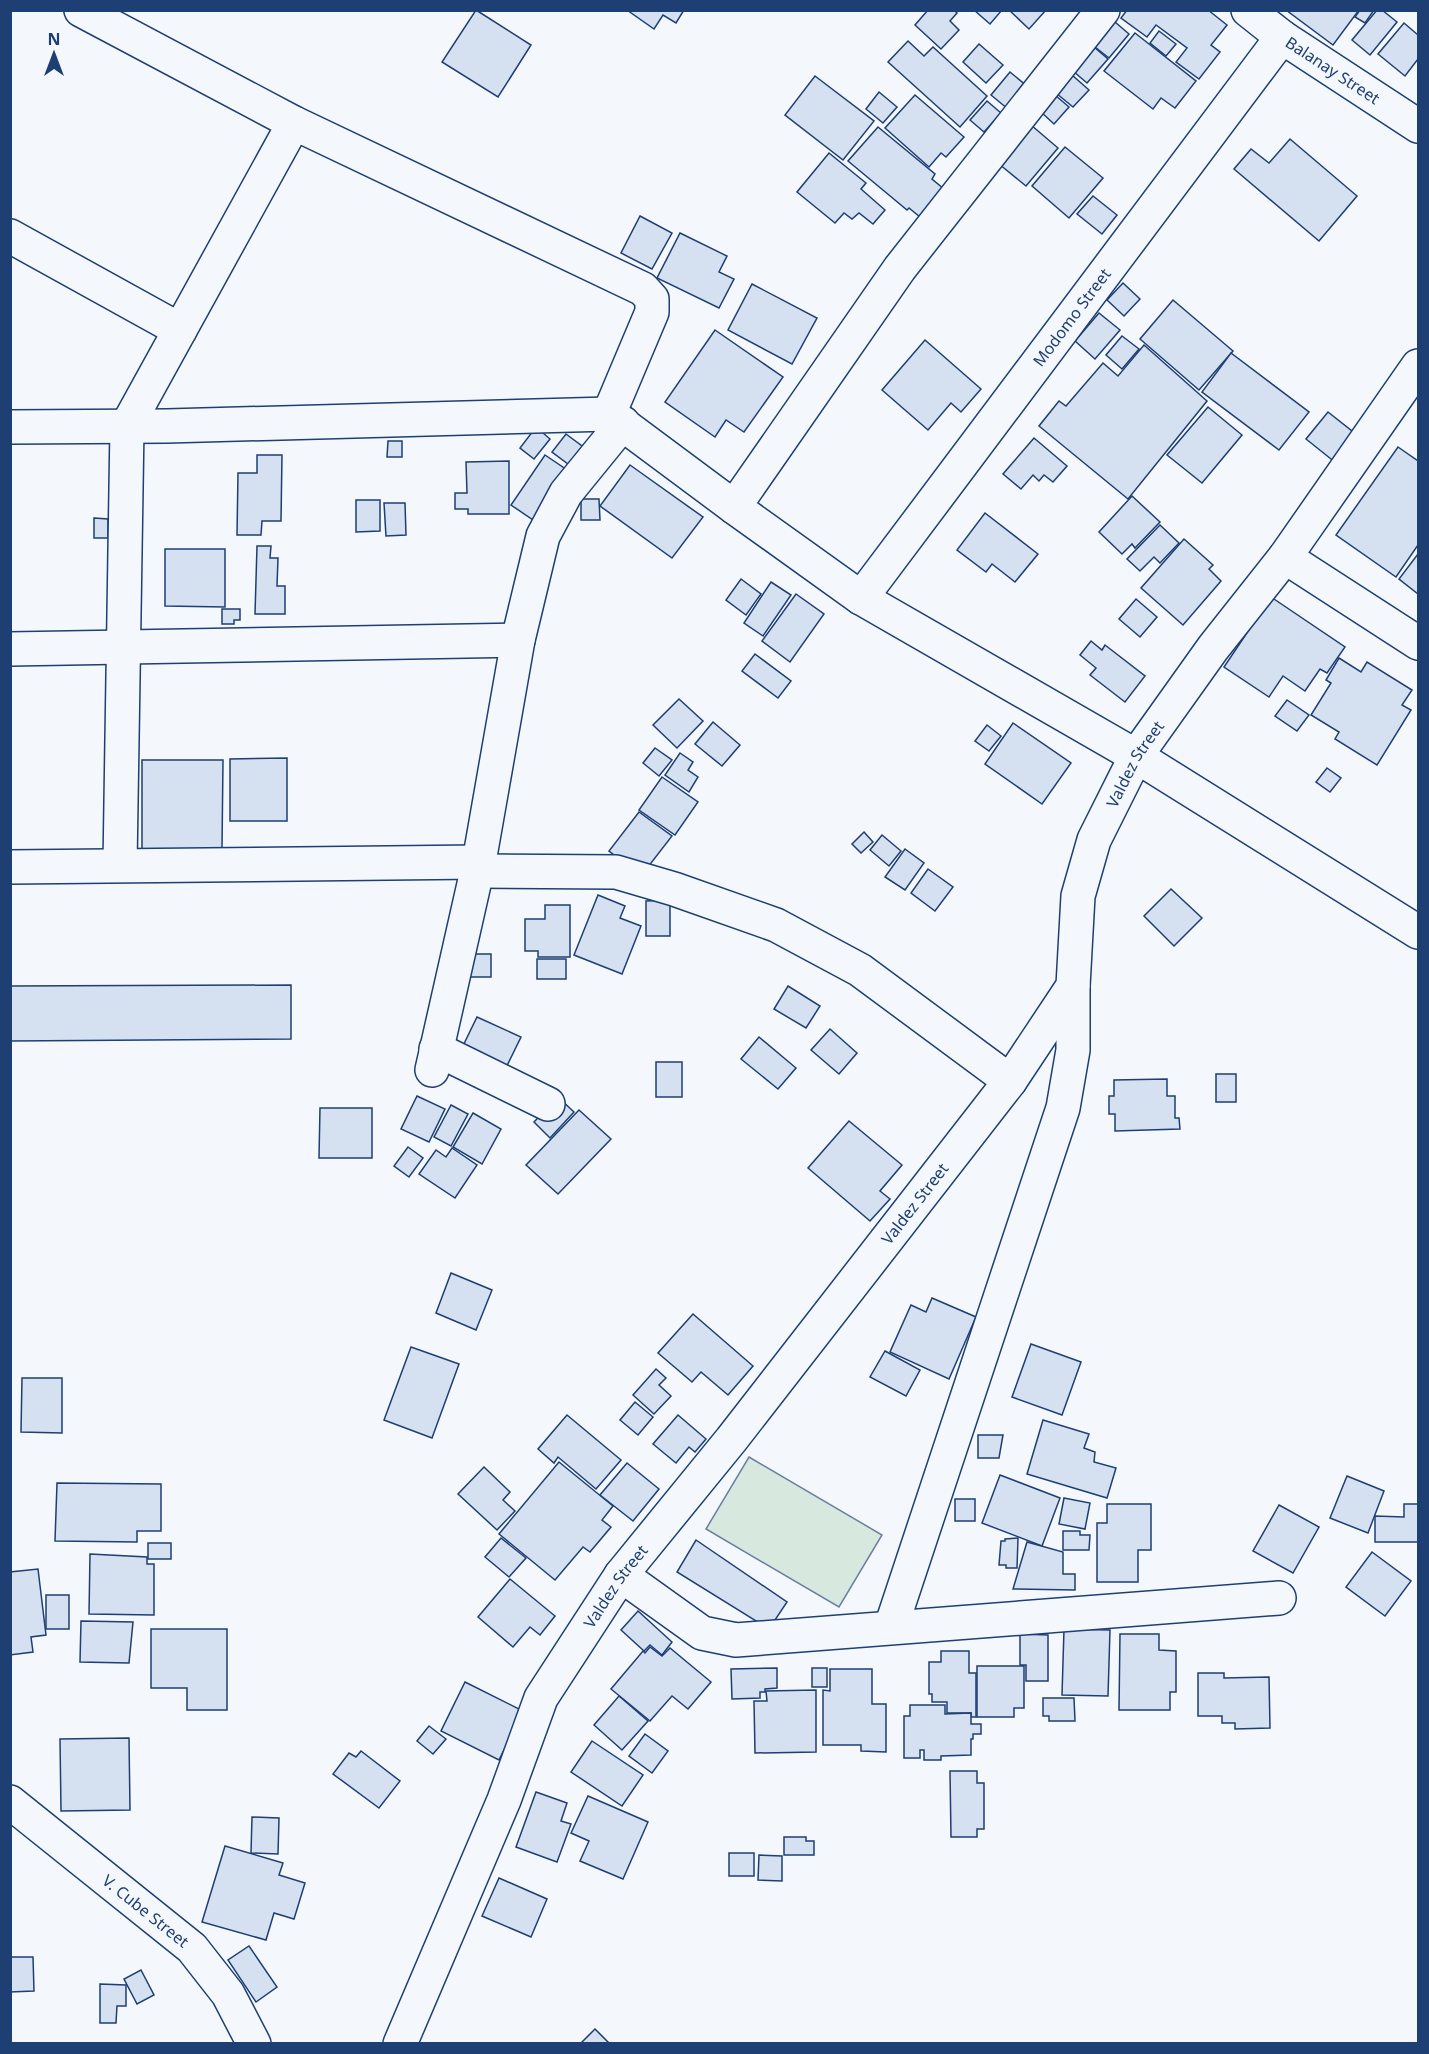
<svg xmlns="http://www.w3.org/2000/svg" width="1429" height="2054" font-family="'Noto Sans',sans-serif">
<style>
.green{fill:#d7e8df;stroke:#687fa3;stroke-width:1.5}
.building{fill:#d5e0f0;stroke:#1d3f73;stroke-width:1.5}
.lines{fill:none;stroke-linecap:round;stroke-linejoin:round}
.minor-casing{stroke:#1d3f73;stroke-width:36}
.minor{stroke:#f4f7fb;stroke-width:33}
.labels{text-anchor:middle;dominant-baseline:central;stroke-width:4.5;stroke-linejoin:round;paint-order:stroke}
.street-label{font-size:16px;fill:#1d3f73;stroke:#f4f7fb}
</style>
<rect width="100%" height="100%" fill="#f4f7fb"/>
<!-- green -->
<path class="green" d="M749,1457L882,1535L839,1607L706,1529Z"/>
<!-- building -->
<g class="building">
<path d="M476,10L531,45L498,97L442,62Z"/>
<path d="M627,10H684L676,23L663,15L654,29Z"/>
<path d="M928,10H954L957,13L950,21L959,30L941,49L915,25Z"/>
<path d="M974,10H1002L990,24Z"/>
<path d="M1009,10H1046L1029,29Z"/>
<path d="M1127,10H1208L1227,25L1211,45L1220,52L1199,79L1176,62L1187,48L1156,25L1147,37L1121,18Z"/>
<path d="M1286,10H1359L1333,45Z"/>
<path d="M1360,10H1374L1365,23L1355,17Z"/>
<path d="M1377,10H1382L1397,22L1370,55L1352,40Z"/>
<path d="M1115,22L1129,34L1109,58L1095,47Z"/>
<path d="M1404,23L1418,35V59L1405,76L1378,54Z"/>
<path d="M1159,31L1176,44L1166,56L1150,43Z"/>
<path d="M1135,33L1196,81L1175,108L1161,98L1153,109L1104,71Z"/>
<path d="M908,41L924,56L933,47L987,96L960,127L888,62Z"/>
<path d="M979,44L1003,65L986,83L963,62Z"/>
<path d="M1094,47L1108,59L1087,83L1073,71Z"/>
<path d="M1010,72L1033,91L1014,114L991,95Z"/>
<path d="M1072,75L1089,90L1073,107L1056,93Z"/>
<path d="M815,76L874,121L843,160L785,115Z"/>
<path d="M879,92L897,107L883,123L866,109Z"/>
<path d="M915,95L964,137L946,157L941,153L929,167L885,128Z"/>
<path d="M1055,95L1069,107L1054,124L1041,112Z"/>
<path d="M987,101L1001,113L984,132L970,120Z"/>
<path d="M1031,125L1058,148L1026,186L999,164Z"/>
<path d="M878,127L935,174L932,179L944,189L920,217L909,208L907,210L848,161Z"/>
<path d="M1290,139L1357,196L1319,241L1234,169L1251,149L1269,163Z"/>
<path d="M1065,147L1103,178L1069,218L1032,186Z"/>
<path d="M829,153L866,183L861,189L885,210L873,224L859,213L852,219L844,213L835,223L797,192Z"/>
<path d="M1093,196L1117,215L1102,234L1077,214Z"/>
<path d="M640,216L672,233L652,269L621,253Z"/>
<path d="M680,233L727,256L719,272L734,279L719,308L657,278Z"/>
<path d="M1123,283L1140,299L1124,316L1107,300Z"/>
<path d="M752,284L817,318L792,364L728,330Z"/>
<path d="M1173,300L1233,351L1199,390L1140,339Z"/>
<path d="M1099,313L1120,330L1095,359L1075,341Z"/>
<path d="M715,330L783,377L744,432L726,420L715,437L665,402Z"/>
<path d="M1122,336L1139,349L1122,369L1106,355Z"/>
<path d="M925,340L981,389L961,412L951,403L928,430L882,390Z"/>
<path d="M1144,345L1207,401L1128,499L1039,426L1059,401L1066,406L1103,363L1118,376Z"/>
<path d="M1231,353L1309,412L1279,450L1202,392Z"/>
<path d="M1208,407L1242,435L1202,483L1167,455Z"/>
<path d="M1328,412L1357,435L1336,463L1306,439Z"/>
<path d="M536,427L550,439L534,459L520,448Z"/>
<path d="M566,434L586,449L572,467L552,452Z"/>
<path d="M1034,438L1067,466L1053,482L1044,475L1039,481L1033,475L1021,489L1003,474Z"/>
<path d="M388,441H402V457H387Z"/>
<path d="M1398,447L1418,461V545L1396,577L1336,535Z"/>
<path d="M257,455H282L281,521H262L261,535H237L238,473H257Z"/>
<path d="M545,455L573,474L539,524L511,505Z"/>
<path d="M509,461V514H468V509H455V493H467L466,462Z"/>
<path d="M630,465L703,517L672,558L600,506Z"/>
<path d="M1132,496L1160,522L1135,548L1132,544L1122,554L1099,532Z"/>
<path d="M581,499H599L600,520H581Z"/>
<path d="M356,500H380V531L356,532Z"/>
<path d="M384,503H405L406,535L386,536Z"/>
<path d="M985,513L1038,554L1015,582L992,564L986,572L957,550Z"/>
<path d="M94,518L108,519V538H94Z"/>
<path d="M1160,525L1179,543L1160,563L1154,557L1140,571L1127,559Z"/>
<path d="M1184,539L1213,565L1209,569L1221,581L1183,625L1141,588Z"/>
<path d="M257,546H271L270,558H278L277,586H285V614H255Z"/>
<path d="M165,549H225V607L165,606Z"/>
<path d="M1418,554V594L1399,579Z"/>
<path d="M741,579L761,594L746,615L726,600Z"/>
<path d="M771,582L791,595L763,636L744,623Z"/>
<path d="M796,594L824,614L790,662L762,641Z"/>
<path d="M1271,597L1345,647L1327,673L1320,669L1305,691L1283,676L1269,697L1224,667Z"/>
<path d="M1136,599L1157,617L1140,637L1119,619Z"/>
<path d="M222,609H240V620H234V624H222Z"/>
<path d="M1091,641L1102,650L1105,645L1145,676L1125,702L1090,675L1096,668L1080,655Z"/>
<path d="M755,654L791,681L778,698L742,671Z"/>
<path d="M1339,658L1361,672L1367,662L1412,690L1402,705L1411,710L1377,765L1335,739L1339,732L1311,715L1331,683L1326,680Z"/>
<path d="M679,699L703,721L677,748L653,725Z"/>
<path d="M1287,700L1309,715L1297,731L1275,716Z"/>
<path d="M713,722L740,745L722,766L695,744Z"/>
<path d="M1013,723L1071,763L1042,804L985,764Z"/>
<path d="M987,725L1001,736L989,751L975,741Z"/>
<path d="M655,748L672,760L659,776L643,763Z"/>
<path d="M680,753L693,762L688,770L698,777L689,792L665,775Z"/>
<path d="M287,758V821H230V759Z"/>
<path d="M142,760H223L222,849H142Z"/>
<path d="M1327,768L1341,778L1330,792L1316,782Z"/>
<path d="M662,777L698,802L675,835L639,810Z"/>
<path d="M639,812L672,836L641,876L609,851Z"/>
<path d="M864,832L873,842L861,853L852,844Z"/>
<path d="M882,835L901,851L889,866L870,850Z"/>
<path d="M905,849L924,863L905,890L885,877Z"/>
<path d="M928,869L953,887L935,911L911,893Z"/>
<path d="M1171,889L1202,918L1174,946L1144,916Z"/>
<path d="M598,895L625,906L620,918L641,926L622,974L574,955Z"/>
<path d="M670,900V936H646V901Z"/>
<path d="M545,905H570V957H538V951H525V919H545Z"/>
<rect x="468" y="954" width="23" height="23"/>
<rect x="537" y="959" width="29" height="20"/>
<path d="M291,985V1039L10,1041V986Z"/>
<path d="M788,986L820,1006L806,1028L774,1009Z"/>
<path d="M477,1017L521,1037L501,1078L460,1052Z"/>
<path d="M830,1029L857,1053L839,1074L811,1050Z"/>
<path d="M759,1037L796,1068L778,1089L741,1059Z"/>
<rect x="656" y="1062" width="26" height="35"/>
<rect x="1216" y="1074" width="20" height="28"/>
<path d="M1167,1079V1096H1175V1118H1179L1180,1129L1115,1131V1114H1109V1096H1114V1080Z"/>
<path d="M417,1096L445,1109L429,1142L401,1129Z"/>
<path d="M558,1097L574,1112L550,1138L534,1122Z"/>
<path d="M451,1105L468,1114L451,1146L434,1137Z"/>
<path d="M320,1108H372V1158H319Z"/>
<path d="M579,1110L611,1139L558,1194L526,1165Z"/>
<path d="M473,1113L501,1129L482,1164L453,1147Z"/>
<path d="M849,1121L902,1165L880,1191L890,1199L870,1221L808,1168Z"/>
<path d="M408,1147L423,1158L409,1177L394,1166Z"/>
<path d="M452,1148L477,1165L455,1198L419,1174L436,1150L446,1157Z"/>
<path d="M451,1273L492,1290L476,1330L436,1313Z"/>
<path d="M932,1298L976,1317L949,1379L890,1352L911,1305L926,1312Z"/>
<path d="M693,1314L753,1366L728,1395L701,1372L692,1382L658,1353Z"/>
<path d="M1031,1344L1081,1362L1062,1415L1012,1397Z"/>
<path d="M411,1347L459,1364L432,1438L384,1420Z"/>
<path d="M885,1351L920,1370L906,1396L870,1377Z"/>
<path d="M656,1369L666,1378L659,1385L671,1396L654,1414L633,1395Z"/>
<path d="M22,1378H62V1433L21,1432Z"/>
<path d="M635,1402L653,1417L638,1435L620,1420Z"/>
<path d="M567,1415L621,1460L596,1489L558,1457L554,1463L538,1449Z"/>
<path d="M678,1415L706,1439L695,1452L689,1447L676,1463L653,1444Z"/>
<path d="M1043,1420L1089,1434L1084,1448L1095,1452L1094,1462L1116,1468L1107,1498L1027,1474Z"/>
<path d="M978,1435H1003L999,1458H978Z"/>
<path d="M559,1462L613,1506L602,1520L611,1527L590,1552L583,1547L555,1580L499,1534Z"/>
<path d="M627,1463L659,1489L633,1521L600,1495Z"/>
<path d="M484,1467L510,1492L503,1500L515,1511L497,1530L458,1494Z"/>
<path d="M1000,1475L1060,1498L1042,1546L982,1523Z"/>
<path d="M1347,1476L1384,1491L1368,1533L1330,1518Z"/>
<path d="M57,1483L161,1484V1531H137V1542L55,1541Z"/>
<path d="M1064,1498L1090,1503L1085,1529L1059,1524Z"/>
<rect x="955" y="1499" width="20" height="22"/>
<path d="M1107,1504H1151V1550H1138V1582H1097V1523H1107Z"/>
<path d="M1404,1504H1418V1542H1375V1516L1404,1517Z"/>
<path d="M1279,1505L1319,1527L1293,1573L1253,1551Z"/>
<path d="M1063,1531H1080V1535H1090L1089,1550H1063Z"/>
<path d="M501,1538L526,1558L509,1577L485,1557Z"/>
<path d="M1018,1538L1017,1568H1006V1565H999L1001,1541H1005V1539Z"/>
<path d="M696,1540L787,1602L769,1629L677,1572Z"/>
<path d="M1027,1542L1063,1552V1574H1075V1590L1013,1589Z"/>
<rect x="148" y="1543" width="23" height="16"/>
<path d="M1372,1552L1411,1581L1385,1616L1346,1587Z"/>
<path d="M90,1554L147,1557V1564H154V1615L89,1614Z"/>
<path d="M38,1569L46,1635L31,1637L33,1652L10,1655V1572Z"/>
<path d="M510,1579L555,1616L540,1635L530,1627L513,1647L478,1617Z"/>
<rect x="46" y="1595" width="23" height="34"/>
<path d="M638,1611L672,1642L662,1655L650,1645L644,1651L621,1630Z"/>
<path d="M81,1621L133,1622L129,1663L80,1662Z"/>
<path d="M151,1629H227V1710H187V1688H151Z"/>
<path d="M1064,1629L1110,1630L1108,1696L1062,1695Z"/>
<path d="M1020,1634L1048,1635V1681H1026V1665H1020Z"/>
<path d="M1120,1634H1159V1650L1176,1651V1692H1170V1710H1119Z"/>
<path d="M650,1647L662,1656L670,1648L711,1682L688,1709L672,1696L650,1721L611,1689L643,1651L645,1653Z"/>
<path d="M941,1651H969V1673H976V1717H971V1713H947V1702H932V1694H929V1662H941Z"/>
<path d="M977,1666H1024V1708H1014V1717H977Z"/>
<path d="M777,1668V1688L765,1689V1692H760V1698L732,1699L731,1669Z"/>
<rect x="812" y="1668" width="15" height="19"/>
<path d="M830,1669H872V1704H886V1752L861,1751V1745H823V1690L830,1691Z"/>
<path d="M1198,1673H1224V1678L1269,1677L1270,1728L1235,1729V1723H1222V1716H1198Z"/>
<path d="M465,1682L523,1711L499,1760L441,1731Z"/>
<path d="M816,1690V1752L755,1753L754,1701H767L766,1691Z"/>
<path d="M619,1696L648,1721L622,1750L594,1725Z"/>
<path d="M1043,1698H1074L1075,1721H1049V1716H1043Z"/>
<path d="M910,1705H945V1714L971,1713V1724H981V1734H973V1739H971V1755L941,1756V1760H924V1750H920V1758H904V1716H910Z"/>
<path d="M429,1726L446,1739L433,1754L417,1741Z"/>
<path d="M645,1734L668,1751L652,1773L629,1756Z"/>
<path d="M129,1738L130,1810L61,1811L60,1739Z"/>
<path d="M592,1741L643,1775L622,1806L571,1772Z"/>
<path d="M361,1751L400,1781L379,1808L333,1774L349,1753L356,1757Z"/>
<path d="M950,1771H977V1783H984V1829H977V1837H951Z"/>
<path d="M536,1792L567,1803L561,1821L571,1824L557,1862L516,1847Z"/>
<path d="M588,1796L648,1822L623,1879L580,1861L589,1841L571,1833Z"/>
<path d="M252,1817L279,1818L278,1854L251,1853Z"/>
<path d="M784,1837H806V1841H814V1855H784Z"/>
<path d="M225,1846L283,1863L279,1875L305,1883L294,1919L274,1913L266,1940L202,1922Z"/>
<rect x="729" y="1853" width="25" height="23"/>
<path d="M759,1855L782,1856V1881L758,1880Z"/>
<path d="M499,1878L547,1899L531,1937L482,1916Z"/>
<path d="M249,1946L277,1987L256,2002L228,1960Z"/>
<path d="M10,1957H33L34,1991L10,1992Z"/>
<path d="M141,1970L154,1995L137,2004L124,1979Z"/>
<path d="M100,1984L126,1985V2006H117L116,2023H100Z"/>
<path d="M595,2029L610,2044H580Z"/>
</g>
<g class="lines">
<!-- minor casing -->
<g class="minor-casing">
<g id="minor">
<path d="M81,10L294,123L643,289L652,299V312L609,414"/>
<path d="M1103,10L900,268L734,507L861,598L1136,756L1418,932"/>
<path id="s1" d="M1248,10L1282,37L1418,126"/>
<path d="M10,236L180,330"/>
<path d="M10,427L167,426L609,414L734,507"/>
<path d="M1285,557L1418,643"/>
<path id="s2" d="M861,598L1282,37"/>
<path d="M10,649L518,640"/>
<path d="M120,865L127,426L294,123"/>
<path d="M10,867L479,862"/>
<path d="M477,871L616,872L674,889L776,925L860,970L1010,1081"/>
<path d="M436,1049L548,1104"/>
<path d="M432,1070L479,862L518,640L543,536L566,493L623,423"/>
<path d="M621,1575L702,1633L736,1640L1279,1598"/>
<path d="M891,1627L1063,1108L1073,1050V986"/>
<path id="s3" d="M10,1802L192,1948L228,1994L254,2044"/>
<path id="s4" d="M400,2044L504,1800L541,1698L621,1575L731,1440L1010,1081L1073,986L1078,896L1094,840L1136,756L1213,648L1285,557L1418,366"/>
</g>
</g>
<!-- minor -->
<use href="#minor" class="minor"/>
</g>
<g class="labels">
<!-- street labels -->
<g class="street-label">
<text stroke="none"><textPath href="#s1" startOffset="104">Balanay Street</textPath></text>
<text stroke="none"><textPath href="#s2" startOffset="351">Modomo Street</textPath></text>
<text stroke="none"><textPath href="#s4" startOffset="1498">Valdez Street</textPath></text>
<text stroke="none"><textPath href="#s4" startOffset="994">Valdez Street</textPath></text>
<text stroke="none"><textPath href="#s4" startOffset="508">Valdez Street</textPath></text>
<text stroke="none"><textPath href="#s3" startOffset="174">V. Cube Street</textPath></text>
</g>
</g>
<!-- border -->
<rect width="1429" height="2054" fill="none" stroke="#1d3f73" stroke-width="24"/>
<!-- north arrow -->
<g transform="translate(54 54)" stroke="#f4f7fb" stroke-width="4.5" paint-order="stroke">
<path d="M0-4.5L10 22L0 15L-10 22Z" fill="#1d3f73"/>
<text y="-9" font-size="16" font-weight="bold" text-anchor="middle" fill="#1d3f73">N</text>
</g>
</svg>
